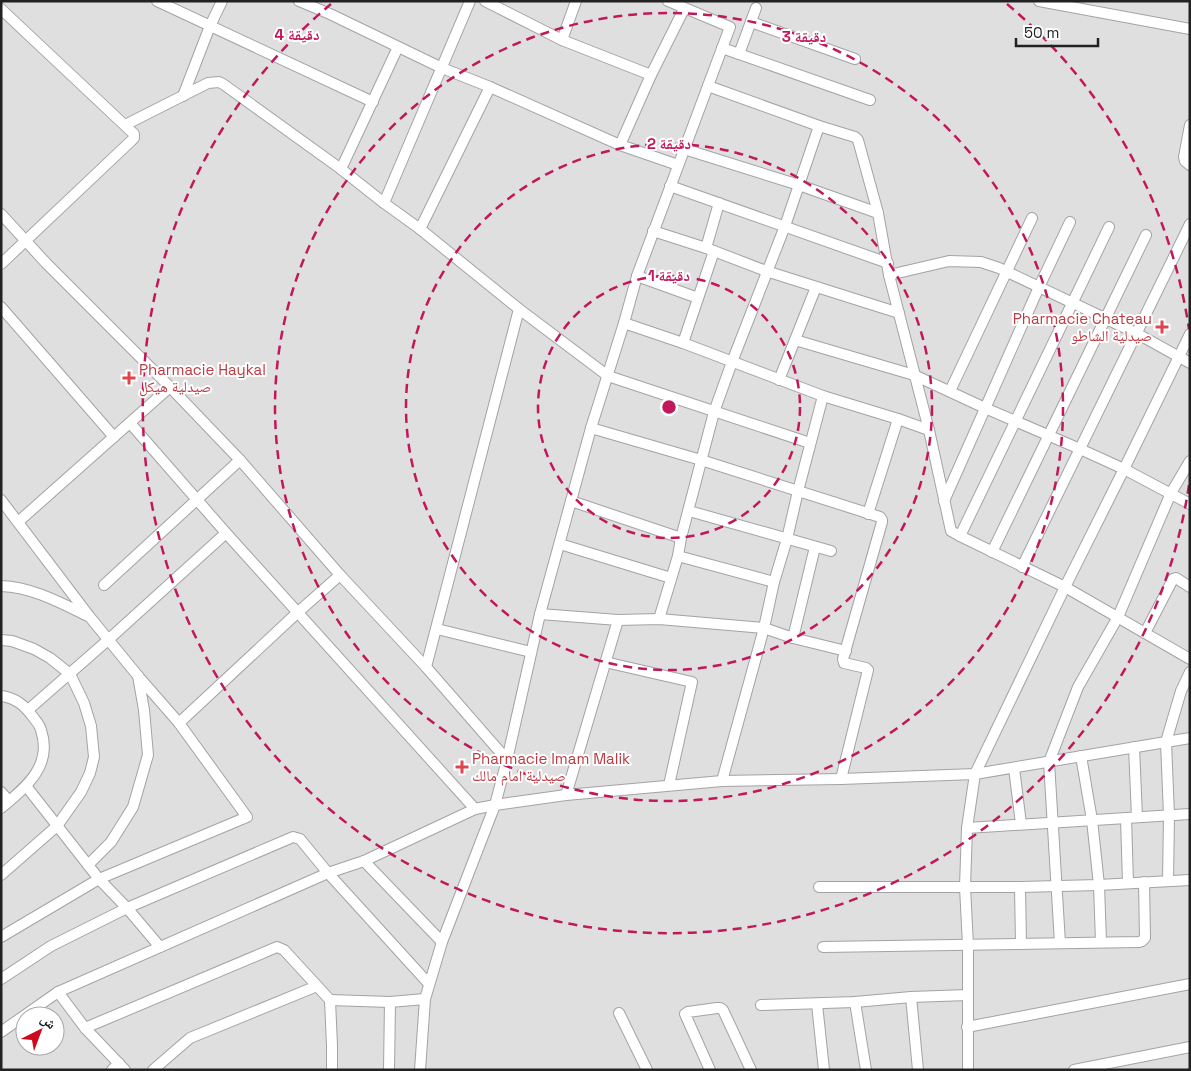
<svg xmlns="http://www.w3.org/2000/svg" width="1191" height="1071" font-family="'Space Grotesk','Noto Naskh Arabic',sans-serif">
<style>
.residential{fill:#e0dfdf;fill-rule:evenodd}
.lines{fill:none;stroke-linecap:round;stroke-linejoin:round}
.street-casing{stroke:#a3a3a3;stroke-width:12}
.street{stroke:#fff;stroke-width:10}
.ring{fill:none;stroke:#c2185b;stroke-width:2.5;stroke-dasharray:9 6}
.health-dot{fill:#e0444e;stroke:#fff;stroke-width:2}
.labels{text-anchor:middle;dominant-baseline:central;stroke-width:4;stroke-linejoin:round;paint-order:stroke}
.health-label{font-size:15px;fill:#be3a42;stroke:#fff;text-anchor:start}
.centre{fill:#c2185b;stroke:#fff;stroke-width:2.5}
.ring-label{font-size:15px;text-anchor:middle;font-weight:bold;fill:#c2185b;stroke:#fff;stroke-width:4;stroke-linejoin:round;paint-order:stroke}
</style>
<rect width="100%" height="100%" fill="#f2eee9"/>
<!-- residential -->
<path class="residential" d="M1,1H1190V1070H1ZM25,1016H55V1046H25Z"/>
<g class="lines">
<!-- street casing -->
<g class="street-casing">
<g id="street">
<path d="M157,1L373,102"/>
<path d="M299,1L330,14L442,68L490,87L620,145L678,165"/>
<path d="M485,1L562,40L651,75"/>
<path d="M1039,1L1190,29"/>
<path d="M1,9L134,134V138L131,141L1,264"/>
<path d="M751,22L855,59"/>
<path d="M562,40L576,1"/>
<path d="M722,48L870,100"/>
<path d="M739,54L756,8"/>
<path d="M708,86L819,126L855,137L858,140L878,213L889,275L929,430L951,531L960,536L1065,587L1190,659"/>
<path d="M183,96L210,26L222,1"/>
<path d="M125,125L208,83L219,82L223,84L341,169L384,203L420,229L519,309L608,376L810,443"/>
<path d="M1190,125L1184,157L1185,161L1190,165"/>
<path d="M620,145L651,75L684,9"/>
<path d="M684,149L799,185L878,213"/>
<path d="M341,169L398,47"/>
<path d="M670,186L888,263"/>
<path d="M384,203L470,1"/>
<path d="M1,214L46,263L170,387L240,460L340,575L426,667L507,760"/>
<path d="M420,229L490,87"/>
<path d="M653,231L706,248L766,271L899,313"/>
<path d="M706,248L719,203"/>
<path d="M889,275L949,261L981,262L999,268L1136,333L1190,363"/>
<path d="M637,276L698,298"/>
<path d="M1,307L114,437"/>
<path d="M624,323L683,343L823,396L898,419L929,430"/>
<path d="M795,340L914,375L985,408L1080,449L1124,469L1190,504"/>
<path d="M683,343L714,251"/>
<path d="M779,380L816,287"/>
<path d="M950,391L1032,218"/>
<path d="M130,423L226,533L475,809"/>
<path d="M591,428L701,460L880,517L882,520V522L843,659L844,663L866,668L868,670L841,779"/>
<path d="M1,500L89,616L138,676L144,710L148,755L133,807L111,842L88,865"/>
<path d="M571,501L681,538"/>
<path d="M944,501L1039,287L1070,222"/>
<path d="M689,511L831,551"/>
<path d="M868,514L898,419"/>
<path d="M18,522L170,387"/>
<path d="M960,536L1109,227"/>
<path d="M560,544L671,578"/>
<path d="M992,552L1146,235"/>
<path d="M678,556L774,582"/>
<path d="M1022,567L1190,224"/>
<path d="M104,585L240,460"/>
<path d="M1,586C32,587 61,603 88,616"/>
<path d="M540,614L618,620L659,619L764,628L793,638L846,651"/>
<path d="M659,619L678,556L681,538L714,412L732,362L785,226L819,126"/>
<path d="M437,629L531,652"/>
<path d="M1145,633L1173,579L1176,578L1190,587"/>
<path d="M793,638L815,547"/>
<path d="M1,640L12,641L34,649L50,658L70,674L84,703L91,726L94,757L90,773L81,792L57,826L1,875"/>
<path d="M605,662L692,682L669,785"/>
<path d="M426,667L519,309"/>
<path d="M1,696C16,698 24,705 33,717C36,721 40,725 41,730C53,766 26,787 1,808"/>
<path d="M28,710L108,640L226,533"/>
<path d="M179,723L297,613L340,575"/>
<path d="M1134,747L1137,817"/>
<path d="M1081,756L1092,820L1099,885L1101,942"/>
<path d="M1014,768L1021,824"/>
<path d="M722,781L764,628L774,582L787,539L798,491L823,396"/>
<path d="M26,786L99,879L127,908L160,947"/>
<path d="M1,792L9,801"/>
<path d="M566,795L618,620"/>
<path d="M1126,818L1128,883"/>
<path d="M967,828L1190,814"/>
<path d="M364,861L442,942"/>
<path d="M1168,881L1169,815L1166,742L1181,691L1190,672"/>
<path d="M819,887H1020L1099,885L1190,880"/>
<path d="M1020,887L1021,944"/>
<path d="M1,937L99,879L247,817L179,723L138,676"/>
<path d="M1060,943L1049,762L1078,687L1118,617L1171,493L1190,461"/>
<path d="M823,947L1139,942L1142,941L1145,938L1144,882"/>
<path d="M1,979L51,946L127,908L293,837L300,839L328,873L429,984"/>
<path d="M58,992L85,1028L125,1070"/>
<path d="M911,997L918,1070"/>
<path d="M330,1000L390,1002L425,999"/>
<path d="M855,1002L866,1070"/>
<path d="M817,1004L824,1070"/>
<path d="M761,1005L855,1002L911,997L968,995"/>
<path d="M619,1013L647,1070"/>
<path d="M967,1027L1190,984"/>
<path d="M85,1028L277,947L284,950L330,1000L332,1046V1070"/>
<path d="M1,1032L58,992L328,873L364,861L475,809L495,805L566,795L722,781L841,779L975,774L1190,738"/>
<path d="M112,1070L119,1063"/>
<path d="M153,1070L190,1038L317,986"/>
<path d="M389,1070L390,1002"/>
<path d="M420,1070L425,999L442,942L495,805L507,760L540,614L591,428L624,323L637,276L730,27L668,1"/>
<path d="M710,1070L685,1014L688,1012L717,1008H720L723,1010L751,1070"/>
<path d="M968,1070V945L965,887L967,828L975,774L1065,587L1124,469L1190,334"/>
<path d="M1074,1070L1190,1047"/>
</g>
</g>
<!-- street -->
<use href="#street" class="street"/>
</g>
<!-- distance rings -->
<g class="ring">
<circle cx="669" cy="407" r="131"/>
<circle cx="669" cy="407" r="263"/>
<circle cx="669" cy="407" r="394"/>
<path d="M1189 485A526 526 0 1 1 331 4M1007 4A526 526 0 0 1 1189 329"/>
</g>
<!-- markers -->
<g class="health-dot">
<path d="M1159.5 319.5h5v5h5v5h-5v5h-5v-5h-5v-5h5z"/>
<path d="M126.5 370.5h5v5h5v5h-5v5h-5v-5h-5v-5h5z"/>
<path d="M459.5 759.5h5v5h5v5h-5v5h-5v-5h-5v-5h5z"/>
</g>
<g class="labels">
<!-- health labels -->
<g class="health-label">
<text x="1152" y="318" text-anchor="end">Pharmacie Chateau<tspan x="1152" dy="17">صيدلية الشاطو</tspan></text>
<text x="139" y="369">Pharmacie Haykal<tspan x="139" dy="17">صيدلية هيكل</tspan></text>
<text x="472" y="758">Pharmacie Imam Malik<tspan x="472" dy="17">صيدلية امام مالك</tspan></text>
</g>
</g>
<circle cx="669" cy="407" r="8" class="centre"/>
<g class="ring-label">
<text x="297" y="40">4 دقيقة</text>
<text x="804" y="42">3 دقيقة</text>
<text x="669" y="149">2 دقيقة</text>
<text x="669" y="281">1 دقيقة</text>
</g>
<!-- border -->
<rect width="1191" height="1071" fill="none" stroke="#222222" stroke-width="5"/>
<!-- north arrow -->
<g transform="translate(40 1031) rotate(42)"><circle r="24" fill="#ffffff" stroke="#a7a7a7"/>
<path d="M0-4L9 19L0 12L-9 19Z" fill="#cc071e"/>
<text y="-8" font-size="14" font-weight="bold" text-anchor="middle" fill="#222222">ش</text>
</g>
<!-- scale -->
<path d="M1016 38v8h82v-8" fill="none" stroke="#222222" stroke-width="2.5"/>
<text x="1024" y="38" font-size="15" fill="#222222" stroke="#ffffff" stroke-width="4" paint-order="stroke">50 m</text>
</svg>
